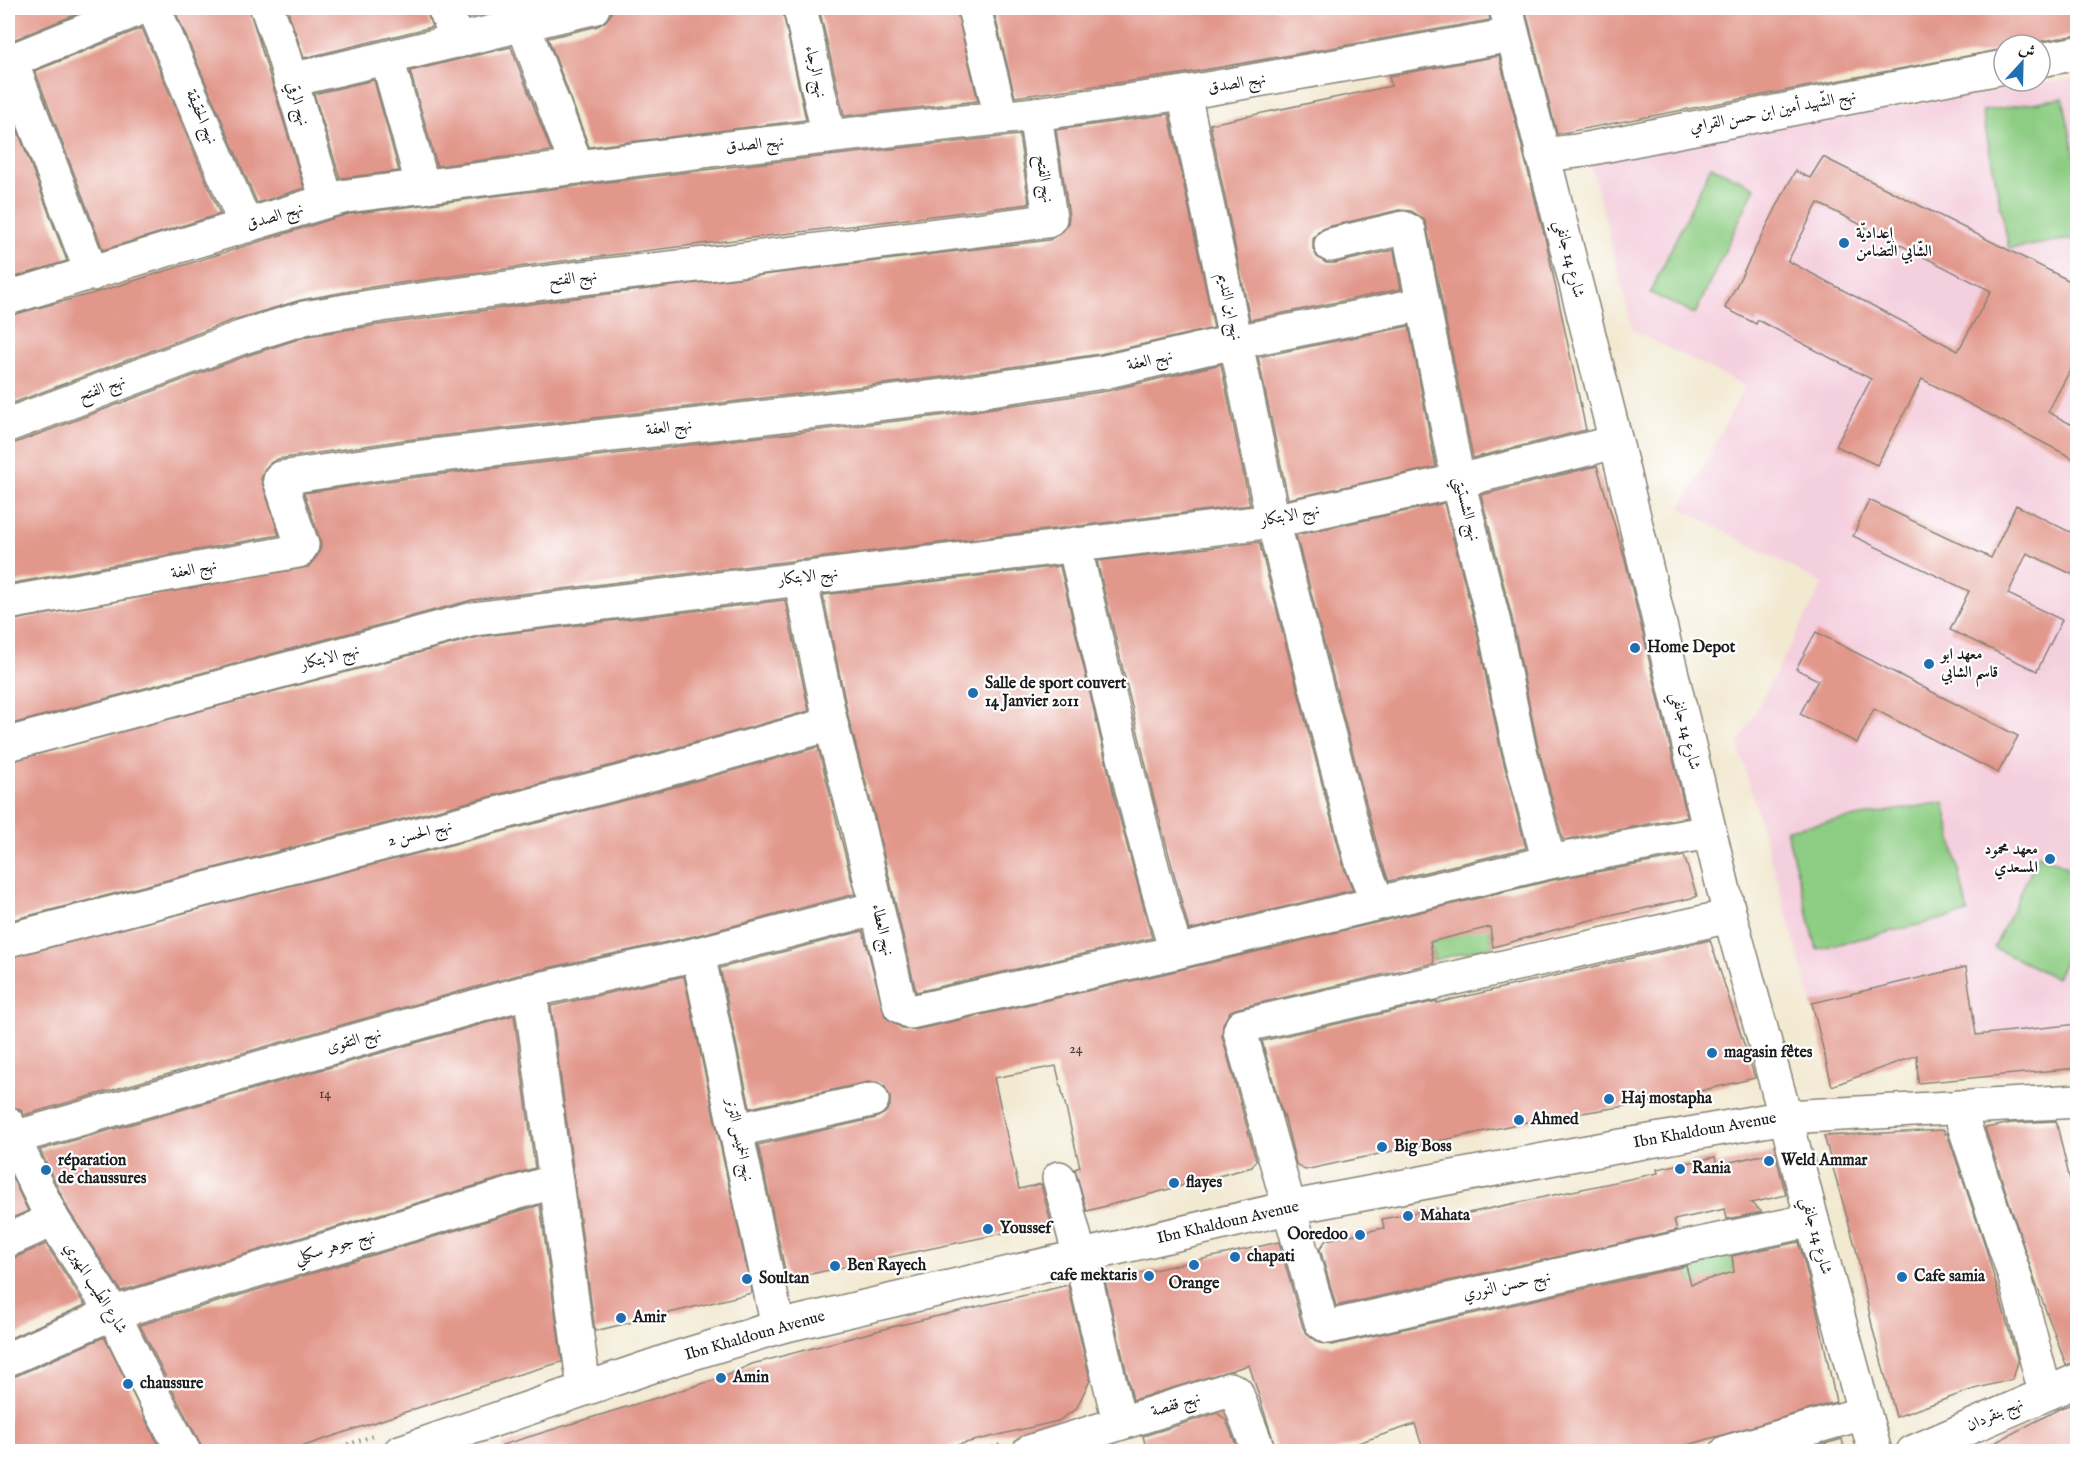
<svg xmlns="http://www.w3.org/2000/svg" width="2085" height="1459" font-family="'IM FELL English',Amiri,serif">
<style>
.built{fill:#f4cfdd}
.green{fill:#8dcd83;stroke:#547450;stroke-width:1.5}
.building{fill:#e2978b;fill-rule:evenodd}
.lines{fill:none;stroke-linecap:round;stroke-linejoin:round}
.minor-casing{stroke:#878276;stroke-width:36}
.path{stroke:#878276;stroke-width:4;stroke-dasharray:1.5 4.5;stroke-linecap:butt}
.minor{stroke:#fff;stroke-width:33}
.poi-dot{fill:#1f6fb2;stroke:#fff;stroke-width:2}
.labels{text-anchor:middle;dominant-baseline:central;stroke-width:4.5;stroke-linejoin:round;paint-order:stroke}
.number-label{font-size:14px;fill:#4e3b38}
.street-label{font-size:16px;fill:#1c1c1c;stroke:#fff}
.poi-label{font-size:16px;font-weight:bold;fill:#1c1c1c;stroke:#fff;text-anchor:start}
</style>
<rect width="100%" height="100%" fill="#fff"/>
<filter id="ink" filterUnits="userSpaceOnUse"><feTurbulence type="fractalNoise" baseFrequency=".0167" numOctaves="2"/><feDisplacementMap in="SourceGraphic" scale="12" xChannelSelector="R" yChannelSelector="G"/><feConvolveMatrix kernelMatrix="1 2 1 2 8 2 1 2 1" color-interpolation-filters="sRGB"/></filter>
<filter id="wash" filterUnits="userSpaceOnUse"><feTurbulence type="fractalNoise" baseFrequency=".008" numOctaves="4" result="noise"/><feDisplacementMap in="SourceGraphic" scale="24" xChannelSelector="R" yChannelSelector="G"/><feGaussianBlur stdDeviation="1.35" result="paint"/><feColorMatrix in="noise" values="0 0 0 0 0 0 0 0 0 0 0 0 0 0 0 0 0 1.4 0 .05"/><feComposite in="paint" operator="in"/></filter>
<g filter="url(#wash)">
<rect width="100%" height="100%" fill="#f2e9d1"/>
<!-- built -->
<path class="built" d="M2077,78V1024L1976,1034L1966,967L1812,1003L1738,745L1823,584L1681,508L1745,386L1633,331L1589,156Z"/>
<!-- green -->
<g class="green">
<path d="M2063,98L2077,169V238L2009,249L1982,111Z"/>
<path d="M1711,166L1755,187L1695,314L1650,293Z"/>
<path d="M1944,802L1968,913L1817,949L1786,829Z"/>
<path d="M2039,854L2077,872V944L2073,943L2056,978L1994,948Z"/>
<path d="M1482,885L1493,946L1434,960L1430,942L1467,932L1457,891Z"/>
<path d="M1730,1245L1734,1272L1706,1345L1684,1257Z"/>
</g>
<g id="blocks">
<!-- building -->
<g class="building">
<path d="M8,8H92L8,42Z"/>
<path d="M174,8H249L304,188L257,203Z"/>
<path d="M287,8H425L432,27L304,58Z"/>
<path d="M464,8H513L469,18Z"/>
<path d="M611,8H782L806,120L589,147L548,38L598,26L606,21L611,14Z"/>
<path d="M819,8H956L978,101L844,116Z"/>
<path d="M993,8H1488L1490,20L1181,74L1015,97Z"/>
<path d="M1525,8H2078V35L2037,42L2029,45H2004V49L1557,134Z"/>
<path d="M142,28L220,214L103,250L35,71Z"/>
<path d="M511,47L551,151L437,166L410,71Z"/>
<path d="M1499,56L1547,246L1586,430L1473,458L1427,227L1424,219L1411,211L1399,210L1327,227L1319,231L1313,239V249L1317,257L1326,263H1335L1394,250L1401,289L1250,320L1210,124L1391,86L1389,76Z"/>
<path d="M374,80L399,171L340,178L314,94Z"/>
<path d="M8,105L67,261L8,279Z"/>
<path d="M1169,114L1214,328L1100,354L943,377L405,440L278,459L270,463L264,470L261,479L279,535L8,584V443H15L246,356L308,336L384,324L575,298L1049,240L1063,231L1068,224L1069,216L1056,130Z"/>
<path d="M1019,135L1029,204L570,260L378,286L301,300L233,320L8,405V316L98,292L332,219L350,214L737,166Z"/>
<path d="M1823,157L2078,285V355L2048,412L2078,428V461L1922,379L1877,465L1836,446L1871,379L1758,320L1756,324L1725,308L1795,171L1810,178ZM1818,203L1991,291L1958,351L1788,261Z"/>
<path d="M1409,326L1436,467L1288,499L1258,357Z"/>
<path d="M1221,364L1250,505L472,600L8,725V621L308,567L318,555L321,547L320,539L304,493L409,478L947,415L1107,391Z"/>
<path d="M1597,466L1625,560L1687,817L1563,840L1537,743L1512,618L1481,495Z"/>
<path d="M1869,500L1991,558L2016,505L2078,536V577L2027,553L2008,594L2062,620L2037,671L1950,630L1969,591L1853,536Z"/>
<path d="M1444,503L1476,627L1501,752L1526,848L1389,881L1380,857L1296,535Z"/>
<path d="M1259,542L1344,868L1353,890L1189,930L1153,795L1097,561Z"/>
<path d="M1060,566L1116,804L1152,938L916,992L875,817L849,720L823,595Z"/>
<path d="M785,600L809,711L624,762L8,921V762L478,637Z"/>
<path d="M1816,632L2018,736L1998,773L1874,709L1857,743L1800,714L1818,680L1796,669Z"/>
<path d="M818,747L855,894L694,936L525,973L24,1115L20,1109L8,1106V958L634,798Z"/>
<path d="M1684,856L1697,896L1696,897L1587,921L1493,947L1490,927L1430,942L1434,963L1238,1008L1230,1011L1223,1024L1222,1036L1256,1160L1252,1167L1087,1211L1075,1169L1080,1167L1056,1066L994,1078L1019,1189L1041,1184L1051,1223L787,1279L758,1145L876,1118L885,1113L890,1106V1097L885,1087L877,1082H868L750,1108L720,968L863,931L885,1017L902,1028L915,1030L1180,970L1553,880Z"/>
<path d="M1710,940L1755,1078L1658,1101L1531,1121L1305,1170L1296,1164L1284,1115L1283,1117L1262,1041L1437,1001V1003Z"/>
<path d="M1966,967L1976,1035L2078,1024V1068L1918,1083L1917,1055L1832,1086L1812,1003Z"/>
<path d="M684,976L752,1293L595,1331L551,1006Z"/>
<path d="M514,1015L535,1168L121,1291L69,1211L40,1150Z"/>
<path d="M2056,1121L2078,1214V1362L2066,1365L2035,1281L1985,1128L2012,1123Z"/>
<path d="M1944,1130L1945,1134L1947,1133L1984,1242L2018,1362L2013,1379L1971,1390L1896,1417L1873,1330L1856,1249L1824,1136Z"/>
<path d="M1775,1152L1786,1195L1751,1203L1762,1212L1727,1219L1725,1209L1674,1220L1677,1230L1336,1306L1320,1249L1326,1240L1384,1228L1382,1219L1437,1208L1440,1219L1658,1173L1657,1169L1715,1157L1717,1165Z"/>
<path d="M8,1169L28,1211L8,1220Z"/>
<path d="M540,1205L562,1362L513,1376L286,1452H203L200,1443L170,1386L140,1325Z"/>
<path d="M1279,1242L1303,1328L1310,1337L1319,1343L1332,1345L1686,1266L1691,1284L1734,1272L1732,1256L1799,1242L1818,1315L1836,1402L1664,1452H1424L1415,1424L1331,1452H1277L1249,1365L1133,1400L1105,1281Z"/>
<path d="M46,1244L85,1305L8,1339V1258L16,1257Z"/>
<path d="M1068,1285L1090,1380L1076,1409L1058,1421L927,1452H503L502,1445L721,1378L752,1364L888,1328Z"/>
<path d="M104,1337L162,1452H8V1377L16,1376Z"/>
<path d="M2078,1402V1452H1977L2061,1408Z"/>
<path d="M1217,1413L1226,1420L1239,1452H1147L1143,1436Z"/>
<path d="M1842,1439L1845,1452H1797Z"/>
</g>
</g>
</g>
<g filter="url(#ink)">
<use href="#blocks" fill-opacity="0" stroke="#878276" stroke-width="1.5"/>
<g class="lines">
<!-- minor casing -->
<g class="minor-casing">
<g id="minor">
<path d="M154,8L246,226"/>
<path d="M267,8L280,44L327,201"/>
<path d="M444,8L459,41"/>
<path d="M800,8L829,137"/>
<path d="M974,8L1001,117"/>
<path d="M1506,8L1616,442L1730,916L1789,1130L1812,1220L1875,1452"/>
<path d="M523,24L577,167"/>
<path d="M387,58L423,187"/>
<path d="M2040,60L2078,53"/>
<path d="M11,61L92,274"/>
<path d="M8,62L141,8"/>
<path d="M290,80C391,58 492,31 593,8"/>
<path d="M1184,93L1273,521L1362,863L1378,903"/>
<path d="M1542,155L1577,151L2004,67"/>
<path d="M1331,245L1403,228L1409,231L1458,481L1494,623L1519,747L1549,862"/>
<path d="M8,298L327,201L347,196L735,147L1035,114L1184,93L1512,35"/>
<path d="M8,425L240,338L304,318L381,305L573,279L715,263L1047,221L1050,218L1035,114"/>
<path d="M1074,544C1106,681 1136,817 1176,952"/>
<path d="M800,578L831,724L857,822L900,1006L911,1012L1176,952L1549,862L1709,832"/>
<path d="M8,603L298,551L302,545L280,480L281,478L407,459L945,396L1104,372L1207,348L1423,304"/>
<path d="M8,744L474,619L1273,521L1458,481L1616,442"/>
<path d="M1730,916L1242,1026L1240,1031L1321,1322L1329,1327L1630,1259L1812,1220"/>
<path d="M8,940L629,780L831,724"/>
<path d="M698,954L778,1327"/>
<path d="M530,991L584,1388"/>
<path d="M1958,1107L2015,1277L2045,1392"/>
<path d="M8,1124L13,1138L53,1220L113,1313L153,1395L184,1452"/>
<path d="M737,1130L872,1100"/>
<path d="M13,1138L530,991L698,954L877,908"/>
<path d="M1059,1178L1084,1272L1119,1422"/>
<path d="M8,1240L53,1220"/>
<path d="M8,1359L113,1313L556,1181"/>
<path d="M400,1452L673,1359L778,1327L1288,1208L1576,1154L1786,1117L2078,1101"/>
<path d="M1029,1452L1230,1389L1236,1392L1259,1452"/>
<path d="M1727,1452L1864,1413"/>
<path d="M1913,1452L2078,1380"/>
</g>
</g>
<!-- path -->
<g class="path">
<path d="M325,1452L373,1436"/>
<path d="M975,1452L1000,1445"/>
</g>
<!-- minor -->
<use href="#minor" class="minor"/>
</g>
</g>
<!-- markers -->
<g class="poi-dot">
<circle cx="1844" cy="243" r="6"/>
<circle cx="1635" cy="648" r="6"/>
<circle cx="1929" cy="664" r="6"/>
<circle cx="973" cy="693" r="6"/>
<circle cx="2050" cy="859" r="6"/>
<circle cx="1712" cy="1053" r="6"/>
<circle cx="1609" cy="1099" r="6"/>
<circle cx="1519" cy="1120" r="6"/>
<circle cx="1382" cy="1147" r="6"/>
<circle cx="1769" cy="1161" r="6"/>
<circle cx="1680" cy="1169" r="6"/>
<circle cx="46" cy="1170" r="6"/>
<circle cx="1174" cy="1183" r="6"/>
<circle cx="1408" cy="1216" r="6"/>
<circle cx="988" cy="1229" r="6"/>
<circle cx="1360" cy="1235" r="6"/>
<circle cx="1235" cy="1257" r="6"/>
<circle cx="1194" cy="1265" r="6"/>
<circle cx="835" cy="1266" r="6"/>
<circle cx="1149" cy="1276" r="6"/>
<circle cx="1902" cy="1277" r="6"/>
<circle cx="747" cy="1279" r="6"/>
<circle cx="621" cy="1318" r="6"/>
<circle cx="721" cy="1378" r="6"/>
<circle cx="128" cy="1384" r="6"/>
</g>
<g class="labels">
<!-- number labels -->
<g class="number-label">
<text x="1076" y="1049">24</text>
<text x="325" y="1094">14</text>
</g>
<!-- street labels -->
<g class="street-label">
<text transform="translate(815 72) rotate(78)">نهج الرجاء</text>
<text transform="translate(1237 84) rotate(-10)">نهج الصدق</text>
<text transform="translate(297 104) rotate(73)">نهج الرقي</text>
<text transform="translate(1773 112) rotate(-11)">نهج الشّهيد أمين ابن حسن القرامي</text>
<text transform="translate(201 117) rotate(67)">نهج الحقيقة</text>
<text transform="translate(755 145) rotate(-6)">نهج الصدق</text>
<text transform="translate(1044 179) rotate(82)">نهج الفتح</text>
<text transform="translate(275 217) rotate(-17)">نهج الصدق</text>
<text transform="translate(1569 259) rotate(76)">شارع 14 جانفي</text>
<text transform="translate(573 279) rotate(-7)">نهج الفتح</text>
<text transform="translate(1229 307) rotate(78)">نهج ابن النديم</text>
<text transform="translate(1150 361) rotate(-13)">نهج العفة</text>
<text transform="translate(102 389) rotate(-21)">نهج الفتح</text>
<text transform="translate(669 428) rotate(-7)">نهج العفة</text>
<text transform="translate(1466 509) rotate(76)">نهج الشستيتي</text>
<text transform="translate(1290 516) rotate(-11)">نهج الابتكار</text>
<text transform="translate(194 570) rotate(-11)">نهج العفة</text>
<text transform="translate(808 577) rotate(-7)">نهج الابتكار</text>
<text transform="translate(330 658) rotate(-15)">نهج الابتكار</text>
<text transform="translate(1685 731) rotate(76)">شارع 14 جانفي</text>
<text transform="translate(420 834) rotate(-14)">نهج الحسن 2</text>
<text transform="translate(882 930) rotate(77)">نهج العطاء</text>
<text transform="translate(354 1041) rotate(-16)">نهج التقوى</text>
<text transform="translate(1705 1131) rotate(-10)">Ibn Khaldoun Avenue</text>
<text transform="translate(739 1140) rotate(78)">نهج الخميس الترنر</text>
<text transform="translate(1228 1223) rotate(-13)">Ibn Khaldoun Avenue</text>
<text transform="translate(1816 1236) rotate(75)">شارع 14 جانفي</text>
<text transform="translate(335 1247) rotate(-17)">نهج جوهر سكيلي</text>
<text transform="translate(1507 1286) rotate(-12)">نهج حسن النّوري</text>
<text transform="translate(95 1288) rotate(58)">شارع الطّيب المهيري</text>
<text transform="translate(755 1336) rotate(-16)">Ibn Khaldoun Avenue</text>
<text transform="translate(1176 1405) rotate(-17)">نهج قفصة</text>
<text transform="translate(1995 1415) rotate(-24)">نهج بنقردان</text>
</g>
<!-- poi labels -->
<g class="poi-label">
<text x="1856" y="234">إعداديّة<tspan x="1856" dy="18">الشّابي التّضامن</tspan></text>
<text x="1647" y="648">Home Depot</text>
<text x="1941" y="655">معهد ابو<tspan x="1941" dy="18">قاسم الشابي</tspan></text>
<text x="985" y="684">Salle de sport couvert<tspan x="985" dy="18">14 Janvier 2011</tspan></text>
<text x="2038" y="850" text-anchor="end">معهد محمود<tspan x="2038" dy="18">المسعدي</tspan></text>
<text x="1724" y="1053">magasin fêtes</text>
<text x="1621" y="1099">Haj mostapha</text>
<text x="1531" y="1120">Ahmed</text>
<text x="1394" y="1147">Big Boss</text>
<text x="58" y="1161">réparation<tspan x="58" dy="18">de chaussures</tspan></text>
<text x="1781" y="1161">Weld Ammar</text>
<text x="1692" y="1169">Rania</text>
<text x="1186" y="1183">flayes</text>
<text x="1420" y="1216">Mahata</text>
<text x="1000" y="1229">Youssef</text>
<text x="1348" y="1235" text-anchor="end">Ooredoo</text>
<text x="1247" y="1257">chapati</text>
<text x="847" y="1266">Ben Rayech</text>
<text x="1137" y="1276" text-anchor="end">cafe mektaris</text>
<text x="1914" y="1277">Cafe samia</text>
<text x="759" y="1279">Soultan</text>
<text x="1194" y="1284" text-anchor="middle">Orange</text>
<text x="633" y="1318">Amir</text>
<text x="733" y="1378">Amin</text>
<text x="140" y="1384">chaussure</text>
</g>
</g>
<!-- margin -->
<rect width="2085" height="1459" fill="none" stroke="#fff" stroke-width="30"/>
<!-- north arrow -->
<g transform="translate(2022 63) rotate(22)"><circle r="28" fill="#ffffff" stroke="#a4a4a4" stroke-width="1.5"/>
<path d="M0-4.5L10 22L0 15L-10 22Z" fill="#1f6fb2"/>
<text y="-9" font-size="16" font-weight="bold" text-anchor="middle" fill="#1c1c1c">ش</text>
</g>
</svg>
